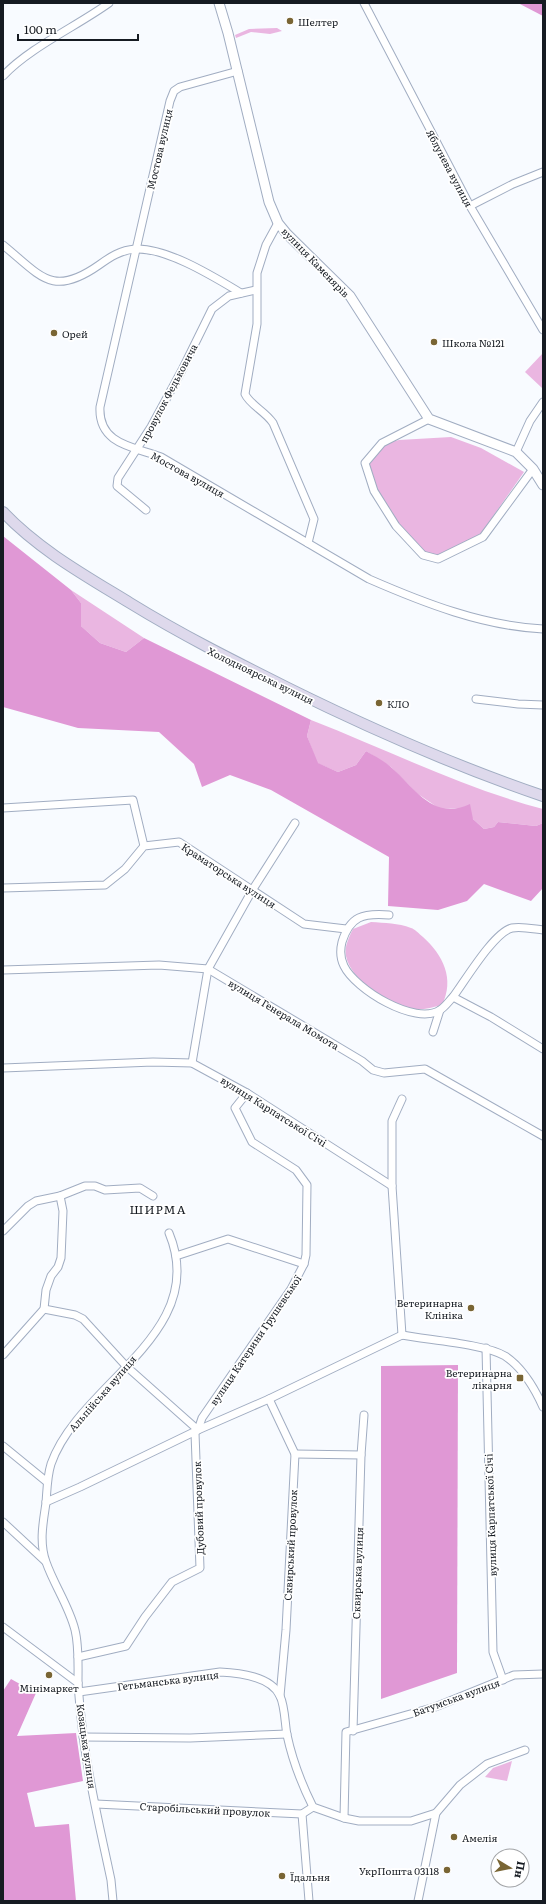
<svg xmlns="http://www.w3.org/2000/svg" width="546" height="1904" font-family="Literata,serif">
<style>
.green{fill:#eab6e1}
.forest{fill:#e098d5}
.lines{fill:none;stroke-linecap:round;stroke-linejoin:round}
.minor-casing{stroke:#a1adc2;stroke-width:9}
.tertiary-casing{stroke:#a1adc2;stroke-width:11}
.secondary-casing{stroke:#a1adc2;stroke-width:12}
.minor{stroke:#fff;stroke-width:7}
.tertiary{stroke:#fff;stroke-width:9}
.secondary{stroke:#ded9ec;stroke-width:10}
.poi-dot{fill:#796534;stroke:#fff;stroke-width:1.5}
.labels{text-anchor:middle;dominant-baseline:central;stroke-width:3.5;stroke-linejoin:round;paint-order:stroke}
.poi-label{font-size:10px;fill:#161b22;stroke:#fff;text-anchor:start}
.street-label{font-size:10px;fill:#161b22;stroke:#fff}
.quarter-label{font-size:12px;letter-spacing:1px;fill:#161b22;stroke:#fff}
</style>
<rect width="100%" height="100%" fill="#f8fbff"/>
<!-- green -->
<g class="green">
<path d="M277,28L282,31L270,34L251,32L236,38L235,35L249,29Z"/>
<path d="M543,353V387L542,388L525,372Z"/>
<path d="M451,437L481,448L524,472L480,535L437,557L425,555L398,525L376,490L368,463L383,444L399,440Z"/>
<path d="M71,590L144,638L126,652L100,643L81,626V603Z"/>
<path d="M311,720C388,750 463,788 543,809V823L536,826L498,822L494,827L484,829L461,808L440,809L418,794L391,767L366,751L356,765L338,772L317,763L307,736Z"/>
<path d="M371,922C385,923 398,923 411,928C415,929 419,934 423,937C443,955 455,979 442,1005C430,1008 420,1011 408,1008C386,1002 350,979 346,956C344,947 349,937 353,929Z"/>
<path d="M512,1761L507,1781L485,1777L493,1768Z"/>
</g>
<!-- forest -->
<g class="forest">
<path d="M518,3H543V16Z"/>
<path d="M3,536L71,590L81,603V626L100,643L126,652L144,638L311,720L307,736L318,763L338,772L356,765L366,751C374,756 385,761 392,768C416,789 433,821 470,804L473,819L484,829L494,827L498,822L536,826L543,823V888L531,901L484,884L467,901L438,910L388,906L389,857L271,790L230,775L202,787L194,764L159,732L78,728L3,707Z"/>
<path d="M458,1365L457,1673L381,1699V1366Z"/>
<path d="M11,1679L36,1693L17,1736L76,1733L83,1781L27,1793L35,1827L69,1824L76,1901H3V1691Z"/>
</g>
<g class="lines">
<!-- minor casing -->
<g class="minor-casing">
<g id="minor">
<path d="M364,3L470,206L543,330"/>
<path d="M238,71L180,87L174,91L170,101L100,407C98,445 135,447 161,457L369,579C424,603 483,626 543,629"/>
<path d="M3,76C29,48 77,26 109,3"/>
<path d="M470,206L513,184L543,172"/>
<path d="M278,223L266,245L257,273V324L245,394C250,405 265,411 273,423L311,512L314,519L308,543"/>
<path d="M3,245C41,276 52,298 99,265C110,257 121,250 135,249C166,247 214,277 241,293"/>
<path d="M429,419L382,443L365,463L374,491L396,526L423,555L438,559L483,537L533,469"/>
<path d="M516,452L530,421L543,402"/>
<path d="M146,510L117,486L118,478L151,427L182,370L212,309L229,296L256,290"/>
<path d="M476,699L518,704L543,705"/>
<path d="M3,808L133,800L144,846"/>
<path d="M3,888L105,885L125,869L144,846L179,842L304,924L346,929"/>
<path d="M389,915C363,913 350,916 342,942C340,950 340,958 344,966C355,989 415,1026 440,1010C445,1007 449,1001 453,997L491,1017L543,1049"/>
<path d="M3,970L159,965L208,969L362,1061L373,1070L384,1073L425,1069L543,1136"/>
<path d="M453,997C465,981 494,932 512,928C521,926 534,929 543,930"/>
<path d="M433,1032L440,1010"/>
<path d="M192,1063L208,969L253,889L295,823"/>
<path d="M3,1068L153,1062L192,1063L247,1093L392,1186"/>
<path d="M402,1099L392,1121V1186L402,1335"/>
<path d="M3,1231L28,1206L36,1201L60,1196L85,1186H95L105,1190L140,1188L153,1196"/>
<path d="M176,1256L228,1239L304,1264"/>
<path d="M44,1309L75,1315L83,1319L126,1366L198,1430L202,1418L291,1289L304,1264L306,1255L307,1185L296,1170L252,1142L235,1108L247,1093"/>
<path d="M402,1335C428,1340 485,1344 505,1356C523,1368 534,1387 543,1407"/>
<path d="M486,1348L493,1652L503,1680"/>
<path d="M3,1355L44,1309L46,1290L51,1276L58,1267L61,1258L63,1211L60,1196"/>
<path d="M269,1399L295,1454L286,1630L280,1696"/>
<path d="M3,1446L47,1482"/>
<path d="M295,1454L361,1455"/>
<path d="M46,1502L80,1487L198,1430L269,1399L402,1335"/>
<path d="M3,1522L45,1561"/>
<path d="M3,1627L78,1683"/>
<path d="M78,1657L126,1646L145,1617L172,1582L200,1568L195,1433"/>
<path d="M79,1692L220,1672C239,1673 271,1676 280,1696C285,1706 285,1725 287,1735C293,1763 301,1783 313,1807L344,1818L359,1821H411L436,1813L460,1785L487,1764L525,1750"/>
<path d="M353,1731L361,1455L364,1415"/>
<path d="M83,1737L190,1738L287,1734"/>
<path d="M96,1804L302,1814L313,1807"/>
<path d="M302,1814L309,1901"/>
<path d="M344,1818L346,1732L435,1707L514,1675L543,1674"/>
<path d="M113,1901L111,1880C101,1832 89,1784 83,1735C81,1718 79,1700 78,1682C78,1665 79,1646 75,1630C69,1606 54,1585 46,1562C39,1542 43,1523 46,1503C47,1490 47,1477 51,1464C79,1383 211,1334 169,1233"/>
<path d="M418,1901L436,1813"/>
</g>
</g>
<!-- tertiary casing -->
<g class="tertiary-casing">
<path id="tertiary" d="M219,3L228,33L269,202L278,223L287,234L350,296L429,419L516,452L533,469L543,485"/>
</g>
<!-- secondary casing -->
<g class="secondary-casing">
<path id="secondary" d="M3,512C39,550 86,576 130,603C182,635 234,661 288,688C371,729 455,766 543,796"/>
</g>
<!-- minor -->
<use href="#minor" class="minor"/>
<!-- tertiary -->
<use href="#tertiary" class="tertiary"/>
<!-- secondary -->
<use href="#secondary" class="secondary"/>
</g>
<!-- markers -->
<g class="poi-dot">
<circle cx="290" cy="21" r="4"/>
<circle cx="54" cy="333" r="4"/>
<circle cx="434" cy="342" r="4"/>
<circle cx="379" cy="703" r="4"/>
<circle cx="471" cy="1308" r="4"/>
<rect x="516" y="1374" width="8" height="8" rx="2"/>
<circle cx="49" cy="1675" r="4"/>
<circle cx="454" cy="1837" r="4"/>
<circle cx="447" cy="1870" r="4"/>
<circle cx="282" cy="1876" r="4"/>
</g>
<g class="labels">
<!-- poi labels -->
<g class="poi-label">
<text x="298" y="21">Шелтер</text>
<text x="62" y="333">Орей</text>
<text x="442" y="342">Школа №121</text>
<text x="387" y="703">КЛО</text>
<text x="463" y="1302" text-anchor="end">Ветеринарна<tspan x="463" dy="12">Клініка</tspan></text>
<text x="512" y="1372" text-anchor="end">Ветеринарна<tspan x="512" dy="12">лікарня</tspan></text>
<text x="49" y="1687" text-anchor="middle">Мінімаркет</text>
<text x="462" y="1837">Амелія</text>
<text x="439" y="1870" text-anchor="end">УкрПошта 03118</text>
<text x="290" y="1876">Їдальня</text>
</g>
<!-- street labels -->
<g class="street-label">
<text transform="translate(159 149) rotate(-77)">Мостова вулиця</text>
<text transform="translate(450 168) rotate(62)">Яблунева вулиця</text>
<text transform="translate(316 262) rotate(46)">вулиця Каменярів</text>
<text transform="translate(168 393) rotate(-62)">провулок Федьковича</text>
<text transform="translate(188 474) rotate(29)">Мостова вулиця</text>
<text transform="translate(261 675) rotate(26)">Холодноярська вулиця</text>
<text transform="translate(229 875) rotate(33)">Краматорська вулиця</text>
<text transform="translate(284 1014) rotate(31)">вулиця Генерала Момота</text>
<text transform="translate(274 1111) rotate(32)">вулиця Карпатської Січі</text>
<text transform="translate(255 1340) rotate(-56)">вулиця Катерини Грушевської</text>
<text transform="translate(102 1393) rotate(-49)">Альпійська вулиця</text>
<text transform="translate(198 1508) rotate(-92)">Дубовий провулок</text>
<text transform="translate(490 1515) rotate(-92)">вулиця Карпатської Січі</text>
<text transform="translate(290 1545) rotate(-87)">Сквирський провулок</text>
<text transform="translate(357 1573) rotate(-88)">Сквирська вулиця</text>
<text transform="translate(168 1680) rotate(-7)">Гетьманська вулиця</text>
<text transform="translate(456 1697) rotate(-20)">Батумська вулиця</text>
<text transform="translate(87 1746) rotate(82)">Козацька вулиця</text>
<text transform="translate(205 1809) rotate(3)">Старобільський провулок</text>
</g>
<!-- quarter labels -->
<g class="quarter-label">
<text x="158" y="1209">ШИРМА</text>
</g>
</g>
<!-- border -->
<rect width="546" height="1904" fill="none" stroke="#161b22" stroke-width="8"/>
<!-- north arrow -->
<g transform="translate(510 1868) rotate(100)"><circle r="19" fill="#ffffff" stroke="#a2a4a7"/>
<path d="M0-3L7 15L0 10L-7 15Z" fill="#796534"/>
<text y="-6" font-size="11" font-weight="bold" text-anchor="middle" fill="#161b22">Пн</text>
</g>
<!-- scale -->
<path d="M18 34v6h120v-6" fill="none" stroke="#161b22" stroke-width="2"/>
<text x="24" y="34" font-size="12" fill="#161b22" stroke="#ffffff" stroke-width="3" paint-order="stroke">100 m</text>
</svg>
